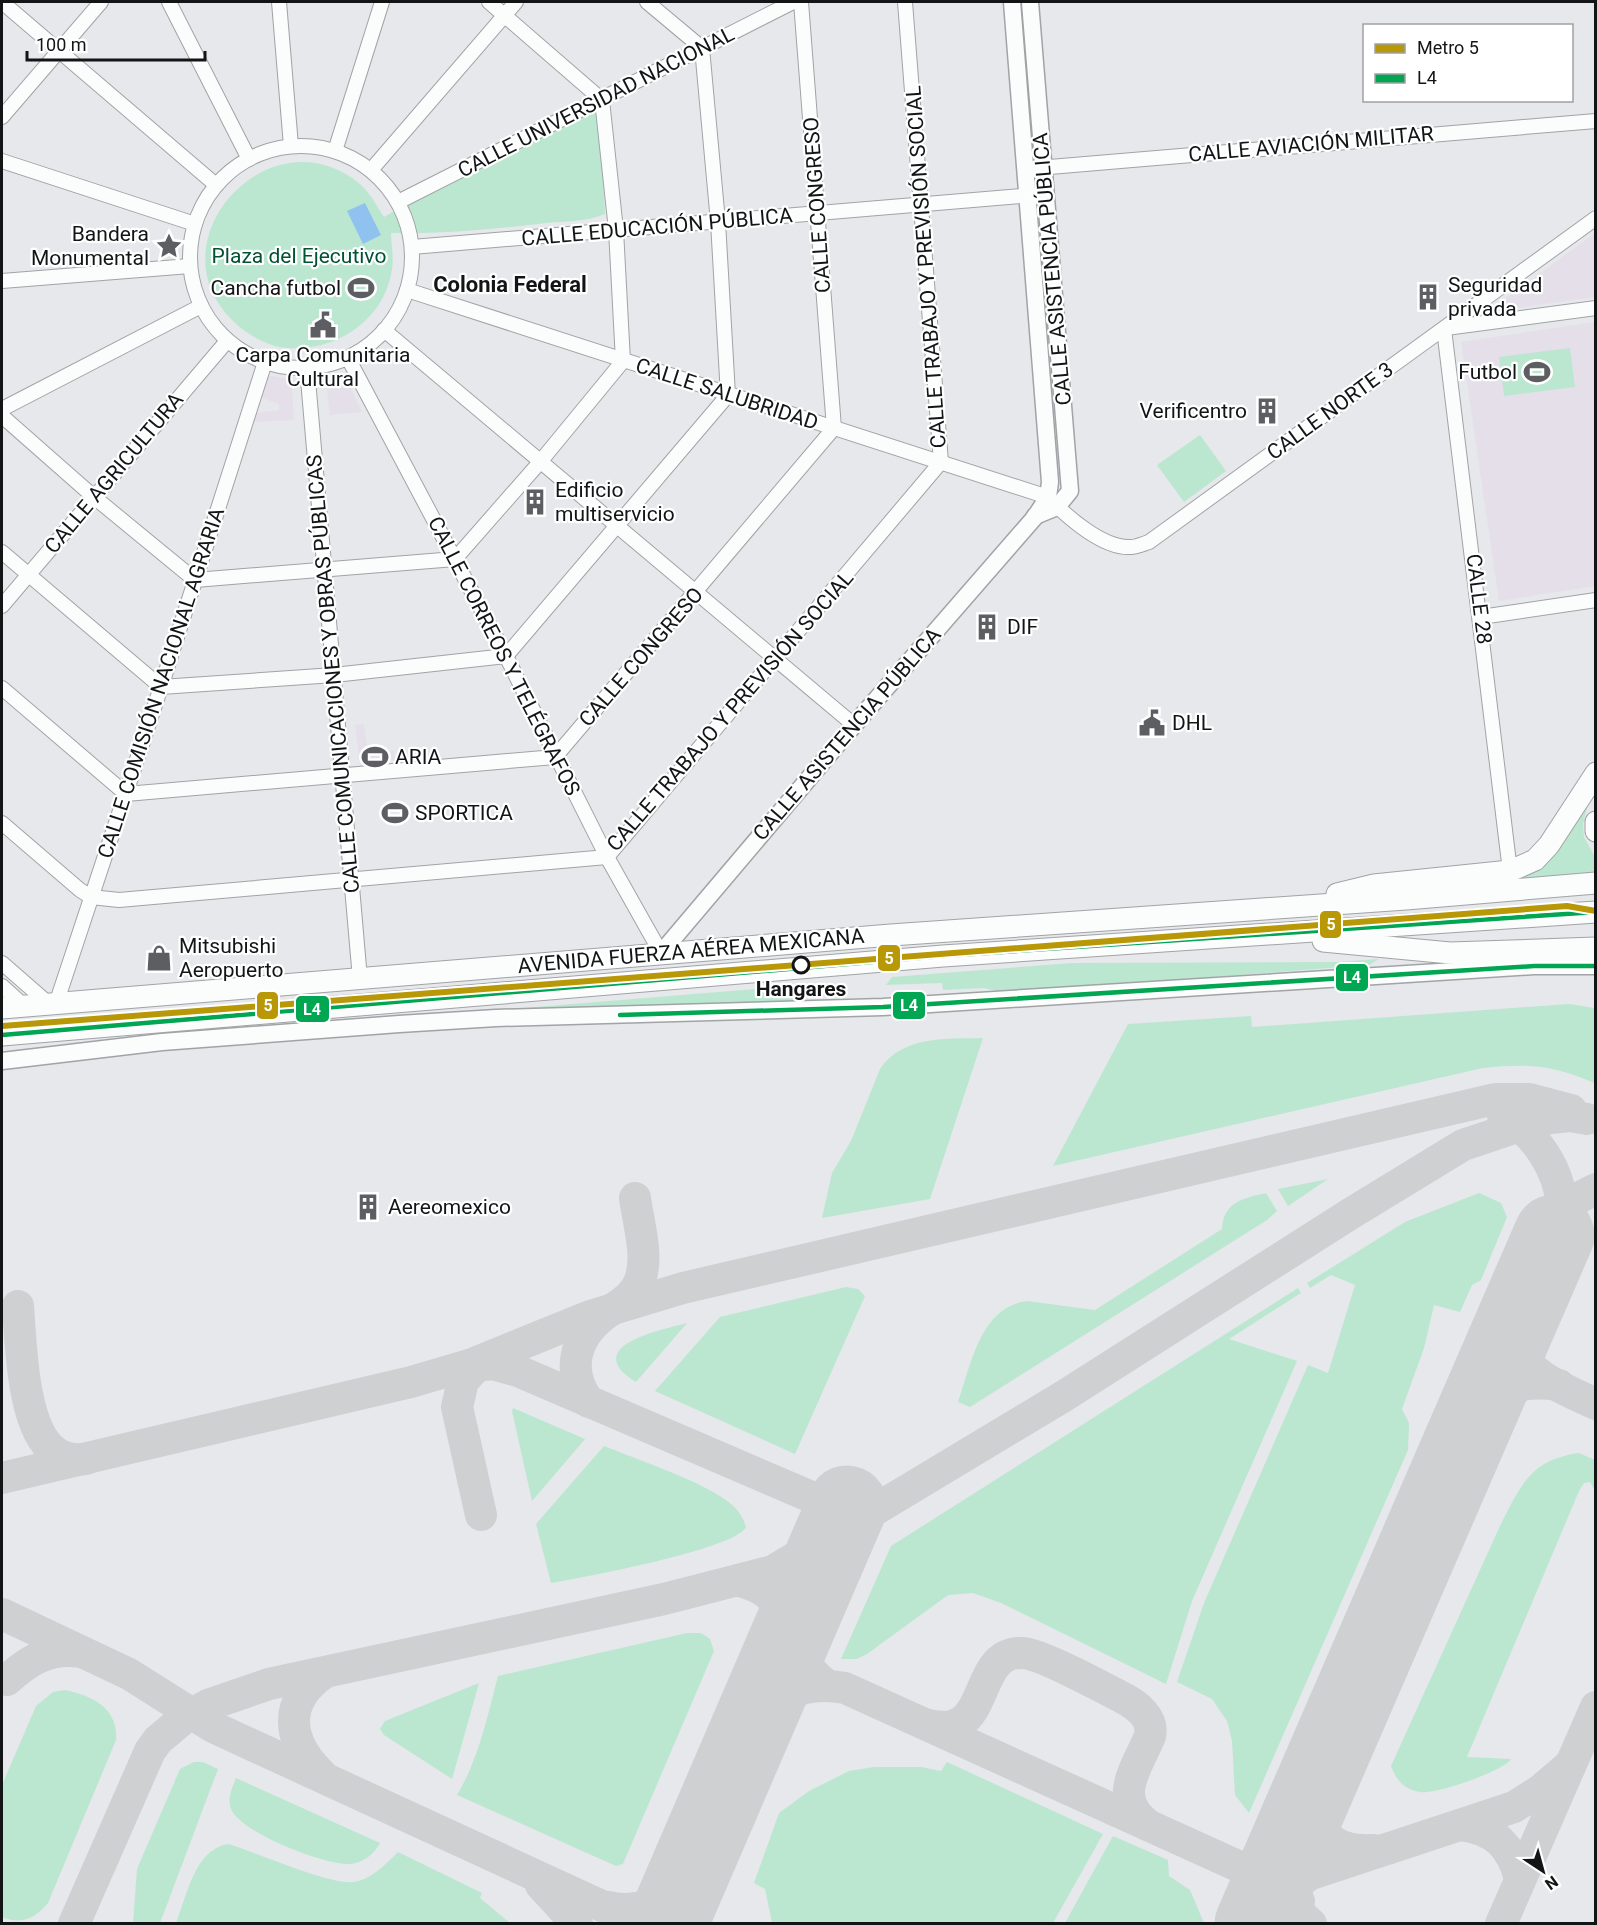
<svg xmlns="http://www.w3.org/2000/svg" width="1597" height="1925" font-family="Roboto,sans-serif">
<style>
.commercial{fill:#e5dfea}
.green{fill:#bbe7d1}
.water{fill:#8fc2ef}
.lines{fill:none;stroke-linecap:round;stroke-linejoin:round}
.taxiway{stroke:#ced0d2;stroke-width:32}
.runway{stroke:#ced0d2;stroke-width:81}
.minor-casing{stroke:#a1a3a6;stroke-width:16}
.tertiary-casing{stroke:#a1a3a6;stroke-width:19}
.primary-casing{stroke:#a1a3a6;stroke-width:23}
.minor{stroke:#fbfcfc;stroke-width:14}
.tertiary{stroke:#fbfcfc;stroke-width:16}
.primary{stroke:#fbfcfc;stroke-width:21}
.bus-1-casing{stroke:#fff;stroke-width:9}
.bus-1{stroke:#00a651;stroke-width:4.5}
.metro-1-casing{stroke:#fff;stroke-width:10}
.metro-1{stroke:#b89807;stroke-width:6}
.stop-dot{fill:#fff;stroke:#121416;stroke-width:3}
.labels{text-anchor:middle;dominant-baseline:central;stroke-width:4.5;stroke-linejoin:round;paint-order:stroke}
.street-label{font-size:21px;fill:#121416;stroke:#fff}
.poi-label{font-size:21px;fill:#121416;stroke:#fff;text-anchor:start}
.park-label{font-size:21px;fill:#015233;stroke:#fff}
.stop-label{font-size:21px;font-weight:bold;fill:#121416;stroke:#fff}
.neighbourhood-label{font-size:22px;font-weight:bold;fill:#121416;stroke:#fff}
.line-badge{stroke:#fff;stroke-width:2}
.badge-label{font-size:16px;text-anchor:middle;font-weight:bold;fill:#fff}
</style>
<rect width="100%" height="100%" fill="#e6e8eb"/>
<!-- commercial -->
<g class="commercial">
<path d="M1595,233V297L1488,312H1487Z"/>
<path d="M1595,322V586L1499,601L1461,342Z"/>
<path d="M266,375L291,379L294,420L254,422L256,413L279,410V404L260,397Z"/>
<path d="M345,377L362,412L330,415L326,381Z"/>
<path d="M364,724L368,753L394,751L395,760L360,764L355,725Z"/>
</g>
<!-- green -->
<g class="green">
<path d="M588,109L600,115L605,214C587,222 566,221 546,223C494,229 443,234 391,233C391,245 394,257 392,269C385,320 336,352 287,348C266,346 246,334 232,320C151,240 271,110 360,184C371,194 376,205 384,217L466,170Z"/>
<path d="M1570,348L1575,387L1504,396L1499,357Z"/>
<path d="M1200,435L1226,471L1184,502L1157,465Z"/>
<path d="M1588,804L1583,824L1584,837L1595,857V877L1520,880Z"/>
<path d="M1379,959L1369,965L1146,982L1066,993L1021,996L983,988L943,990L942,983L886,985L892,977L1072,963L1338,962Z"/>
<path d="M779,987L801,1004L876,998L874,1006L463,1013Z"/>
<path d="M1569,1004L1595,1008V1083C1551,1065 1531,1063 1483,1068L1053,1166L1128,1024L1251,1016L1252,1027Z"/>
<path d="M983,1038L930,1199L822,1218L832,1173L851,1141L880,1069C903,1035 947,1039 983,1038Z"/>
<path d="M1328,1179L1288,1206L1278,1189Z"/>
<path d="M1266,1193L1277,1211L1267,1220L970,1407L958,1402C971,1365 980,1307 1027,1301L1095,1310L1222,1229C1223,1202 1244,1198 1266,1193Z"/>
<path d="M1479,1193L1501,1203L1507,1217L1481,1280L1472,1285L1460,1312L1434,1305L1424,1348L1402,1409L1409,1423L1408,1450L1249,1813L1235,1795L1232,1741L1227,1721L1212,1699L1177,1682L1204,1603L1308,1365L1328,1373L1355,1285L1331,1275L1310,1288L1307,1283L1405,1222Z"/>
<path d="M846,1287L858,1289L865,1296L795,1454L655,1391L720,1317Z"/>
<path d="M1298,1288L1301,1293L1229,1339L1297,1361L1192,1601L1166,1684L1001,1603L973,1593L948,1595L867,1654L857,1659H841L891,1546Z"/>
<path d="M687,1323L636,1382C579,1346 661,1330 687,1323Z"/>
<path d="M513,1408L585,1439L532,1501L512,1411Z"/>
<path d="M604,1446C636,1459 707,1483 731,1504C739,1511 743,1517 746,1527C736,1549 581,1578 551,1583L536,1524Z"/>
<path d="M1579,1453L1595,1460V1491L1590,1482L1584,1483L1579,1491L1467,1757L1511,1759C1504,1771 1435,1795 1420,1792C1405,1790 1396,1780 1391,1766L1499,1528C1520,1487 1529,1460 1579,1453Z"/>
<path d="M687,1633H701L710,1639L714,1651L623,1864L616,1866L457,1795C479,1758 487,1718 498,1676Z"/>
<path d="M479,1683L452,1779L384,1735L380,1729L385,1721Z"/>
<path d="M65,1690C93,1696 118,1708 116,1740L48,1903C34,1919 22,1925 2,1917V1785L36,1706L53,1692Z"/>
<path d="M194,1762H203L218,1769L160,1923H133L137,1869L180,1769Z"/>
<path d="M947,1762L1103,1834L1053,1923H772L765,1889L754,1883L779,1813L809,1791L849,1771L874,1767H921L941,1771Z"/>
<path d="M236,1778L380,1843C374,1854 364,1862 351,1864C326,1866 241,1833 231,1809C227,1799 232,1788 236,1778Z"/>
<path d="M1113,1836L1168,1860L1169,1876L1190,1890L1204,1923H1065Z"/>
<path d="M228,1844C256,1852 329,1885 353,1882C371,1880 386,1864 398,1852L482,1893L480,1898L510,1923H176C187,1896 194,1850 228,1844Z"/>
</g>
<!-- water -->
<path class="water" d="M365,203L381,235L363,244L347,211Z"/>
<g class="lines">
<!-- taxiway -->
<g class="taxiway">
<path d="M1503,1115C1534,1131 1562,1172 1561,1208C1561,1217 1557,1226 1554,1235"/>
<path d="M1557,1229L1576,1199L1596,1189"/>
<path d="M1525,1299C1523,1311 1518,1324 1518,1336C1518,1374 1567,1390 1596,1404"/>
<path d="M18,1306C21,1343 22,1429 55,1452C64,1459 75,1460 86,1459"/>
<path d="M473,1366L493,1364L518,1371L816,1499L847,1506L880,1502"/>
<path d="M475,1368L463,1381L457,1407L481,1515"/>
<path d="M589,1402C566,1372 574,1338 604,1315C618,1305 635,1297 640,1280C649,1256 638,1222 635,1198"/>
<path d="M1475,1417C1495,1387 1524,1380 1559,1385"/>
<path d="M2,1478L411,1382L472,1364L590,1316L683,1288L1495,1099H1529L1571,1110"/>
<path d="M739,1581C786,1592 787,1622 779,1663"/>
<path d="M2,1614L129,1674L213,1727L641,1924"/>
<path d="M7,1680C29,1660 50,1647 81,1652"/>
<path d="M825,1684C809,1671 794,1652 797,1629L821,1571L849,1532"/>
<path d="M929,1725C994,1741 970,1650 1023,1653C1041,1654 1104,1688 1123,1698C1137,1705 1154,1718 1150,1736C1137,1768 1111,1798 1148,1825"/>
<path d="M746,1739C771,1699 797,1679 845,1688L1238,1866L1272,1888L1311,1924"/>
<path d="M321,1774C286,1740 283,1701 324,1673"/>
<path d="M1316,1789C1314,1832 1330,1852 1373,1850"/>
<path d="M1461,1825C1495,1829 1512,1847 1520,1879"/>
<path d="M541,1885L577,1924"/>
<path d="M1299,1901C1278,1862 1302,1823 1316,1785"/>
<path d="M609,1907C658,1919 683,1879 702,1842"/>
<path d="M74,1924L150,1751L158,1740L183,1719L208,1705L269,1684L664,1599L773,1571L1064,1396L1350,1214L1463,1145L1541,1119L1570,1116L1587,1119"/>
<path d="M692,1924L688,1900L696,1863"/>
<path d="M1258,1924L1279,1894L1311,1874L1514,1807L1541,1790L1569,1766"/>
<path d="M1501,1924L1596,1707"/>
</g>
<!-- runway -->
<g class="runway">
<path d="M667,1924L847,1506"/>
<path d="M1255,1924L1554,1235"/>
</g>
<!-- minor casing -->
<g class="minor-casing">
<g id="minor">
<path d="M2,2L216,185"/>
<path d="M169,2L249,159"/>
<path d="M279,2L291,146"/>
<path d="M2,117L101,2"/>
<circle cx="301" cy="257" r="111"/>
<path d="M335,151L382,2"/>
<path d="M2,161L195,224"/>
<path d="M1026,169L1596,121"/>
<path d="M371,170L516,2"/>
<path d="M398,202L793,2"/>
<path d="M412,247L1046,194"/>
<path d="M2,281L190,266"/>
<path d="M407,290L1048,497C1066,516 1103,549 1131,547C1136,547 1143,544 1149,542L1596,218"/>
<path d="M1446,328L1596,308"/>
<path d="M1444,329L1510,871"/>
<path d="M384,330L854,725"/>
<path d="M348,358L506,656L607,857L661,953"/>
<path d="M307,368L360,979"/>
<path d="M2,409L201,306"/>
<path d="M2,416L94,497L195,580L455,559L540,462L623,361L616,230L602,100L489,2"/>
<path d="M2,552L161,687L334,675L506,656L728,395L718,222L702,48L647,2"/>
<path d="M2,606L227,341"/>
<path d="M1481,617L1596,600"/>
<path d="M2,688L126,794L555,757L834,428L801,2"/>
<path d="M2,823L80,890L91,897L119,900L607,857L941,462L905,2"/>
<path d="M2,963L49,1004"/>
<path d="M2,986L24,1006"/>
<path d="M56,1004L161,687L265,362"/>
</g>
</g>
<!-- tertiary casing -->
<g class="tertiary-casing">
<g id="tertiary">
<path d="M1030,2L1070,491L1057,507L1035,516"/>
<path d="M661,953L854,725L1035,517L1048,497L1050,482L1012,2"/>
<path d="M2,1061L162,1042L399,1024L496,1018L883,1007L1534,966H1596"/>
</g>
</g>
<!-- primary casing -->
<g class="primary-casing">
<g id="primary">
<path d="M1596,822V831"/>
<path d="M1337,894L1374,885L1510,871L1535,860L1549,845L1596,773"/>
<path d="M1323,941L1450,953L1596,948"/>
<path d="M2,1008L891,935L1406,899L1596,883"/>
<path d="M2,1035L943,956L1596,912"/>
</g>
</g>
<!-- minor -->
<use href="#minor" class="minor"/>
<!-- tertiary -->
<use href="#tertiary" class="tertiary"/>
<!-- primary -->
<use href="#primary" class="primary"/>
<!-- bus-1 casing -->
<g class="bus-1-casing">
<g id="bus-1">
<path d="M620,1015L883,1007L1534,966H1596"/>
<path d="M2,1035L943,956L1596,912"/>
</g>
</g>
<!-- bus-1 -->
<use href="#bus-1" class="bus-1"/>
<!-- metro-1 casing -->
<g class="metro-1-casing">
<path id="metro-1" d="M2,1026L1567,906L1596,911"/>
</g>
<!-- metro-1 -->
<use href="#metro-1" class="metro-1"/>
</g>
<!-- icons -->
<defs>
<g id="sight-bare" transform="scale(2.07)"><path d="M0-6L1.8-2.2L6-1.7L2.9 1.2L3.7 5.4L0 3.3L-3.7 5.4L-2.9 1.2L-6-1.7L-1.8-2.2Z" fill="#5c5e61" stroke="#fff" stroke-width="2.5" paint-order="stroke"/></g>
<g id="stadium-bare" transform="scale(2.07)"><path d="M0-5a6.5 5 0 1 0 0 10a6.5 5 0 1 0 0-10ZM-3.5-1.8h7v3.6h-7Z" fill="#5c5e61" stroke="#fff" stroke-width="2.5" paint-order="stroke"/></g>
<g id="building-bare" transform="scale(2.07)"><path d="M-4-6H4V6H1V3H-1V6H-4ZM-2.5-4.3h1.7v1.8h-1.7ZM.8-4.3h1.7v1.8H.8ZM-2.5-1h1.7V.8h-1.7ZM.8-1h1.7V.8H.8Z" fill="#5c5e61" stroke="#fff" stroke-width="2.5" paint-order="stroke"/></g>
<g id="civic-bare" transform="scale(2.07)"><path d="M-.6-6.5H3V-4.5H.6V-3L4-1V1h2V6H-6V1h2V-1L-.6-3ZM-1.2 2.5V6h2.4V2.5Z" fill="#5c5e61" stroke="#fff" stroke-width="2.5" paint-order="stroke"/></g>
<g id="shop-bare" transform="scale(2.07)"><path d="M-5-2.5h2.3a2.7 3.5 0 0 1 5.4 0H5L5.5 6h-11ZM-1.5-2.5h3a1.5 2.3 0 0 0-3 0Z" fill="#5c5e61" stroke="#fff" stroke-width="2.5" paint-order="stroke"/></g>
</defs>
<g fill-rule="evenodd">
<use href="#sight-bare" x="169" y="246"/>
<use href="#stadium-bare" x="361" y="288"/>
<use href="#building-bare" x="1428" y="297"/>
<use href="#civic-bare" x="323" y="325"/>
<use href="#stadium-bare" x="1537" y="372"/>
<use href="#building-bare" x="1267" y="411"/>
<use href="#building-bare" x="535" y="502"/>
<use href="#building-bare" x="987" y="627"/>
<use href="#civic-bare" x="1152" y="723"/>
<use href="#stadium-bare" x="375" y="757"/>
<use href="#stadium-bare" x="395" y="813"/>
<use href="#shop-bare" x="159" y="958"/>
<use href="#building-bare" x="368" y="1207"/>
</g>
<!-- markers -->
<circle class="stop-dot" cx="801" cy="965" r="8"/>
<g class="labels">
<!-- street labels -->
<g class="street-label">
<text transform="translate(596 102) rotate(-27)">CALLE UNIVERSIDAD NACIONAL</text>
<text transform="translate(1311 144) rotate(-5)">CALLE AVIACIÓN MILITAR</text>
<text transform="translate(817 205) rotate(-94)">CALLE CONGRESO</text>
<text transform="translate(657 227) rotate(-5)">CALLE EDUCACIÓN PÚBLICA</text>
<text transform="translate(926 267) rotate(-94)">CALLE TRABAJO Y PREVISIÓN SOCIAL</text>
<text transform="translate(1052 269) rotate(-95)">CALLE ASISTENCIA PÚBLICA</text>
<text transform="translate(727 394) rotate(18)">CALLE SALUBRIDAD</text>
<text transform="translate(1330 411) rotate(-36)">CALLE NORTE 3</text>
<text transform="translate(114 473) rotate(-50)">CALLE AGRICULTURA</text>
<text transform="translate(1479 599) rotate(83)">CALLE 28</text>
<text transform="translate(504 656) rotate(63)">CALLE CORREOS Y TELÉGRAFOS</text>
<text transform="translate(641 657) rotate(-49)">CALLE CONGRESO</text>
<text transform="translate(333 674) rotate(-95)">CALLE COMUNICACIONES Y OBRAS PÚBLICAS</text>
<text transform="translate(161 683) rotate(-72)">CALLE COMISIÓN NACIONAL AGRARIA</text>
<text transform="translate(730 711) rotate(-49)">CALLE TRABAJO Y PREVISIÓN SOCIAL</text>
<text transform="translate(847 734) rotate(-49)">CALLE ASISTENCIA PÚBLICA</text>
<text transform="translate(691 951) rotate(-5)">AVENIDA FUERZA AÉREA MEXICANA</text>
</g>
<!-- poi labels -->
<g class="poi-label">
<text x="149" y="234" text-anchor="end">Bandera<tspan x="149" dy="24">Monumental</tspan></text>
<text x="1448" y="285">Seguridad<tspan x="1448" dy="24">privada</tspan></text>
<text x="341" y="288" text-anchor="end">Cancha futbol</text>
<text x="323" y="355" text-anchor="middle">Carpa Comunitaria<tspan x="323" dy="24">Cultural</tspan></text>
<text x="1517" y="372" text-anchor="end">Futbol</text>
<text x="1247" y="411" text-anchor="end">Verificentro</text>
<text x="555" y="490">Edificio<tspan x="555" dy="24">multiservicio</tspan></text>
<text x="1007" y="627">DIF</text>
<text x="1172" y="723">DHL</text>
<text x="395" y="757">ARIA</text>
<text x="415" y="813">SPORTICA</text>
<text x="179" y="946">Mitsubishi<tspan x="179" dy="24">Aeropuerto</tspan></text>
<text x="388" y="1207">Aereomexico</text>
</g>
<!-- park labels -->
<g class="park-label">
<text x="299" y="256">Plaza del Ejecutivo</text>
</g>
<!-- stop labels -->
<g class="stop-label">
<text x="801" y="989">Hangares</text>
</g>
<!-- neighbourhood labels -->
<g class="neighbourhood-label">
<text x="510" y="284">Colonia Federal</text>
</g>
</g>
<g class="line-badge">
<rect x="1319" y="910" width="23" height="29" rx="6" fill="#b89807"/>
<rect x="877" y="944" width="24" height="28" rx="6" fill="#b89807"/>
<rect x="1335" y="963" width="34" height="29" rx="6" fill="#00a651"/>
<rect x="892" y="991" width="34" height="29" rx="6" fill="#00a651"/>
<rect x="256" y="991" width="23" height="29" rx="6" fill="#b89807"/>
<rect x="295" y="995" width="35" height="28" rx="6" fill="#00a651"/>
</g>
<g class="badge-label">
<text x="1331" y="930">5</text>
<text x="889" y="964">5</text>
<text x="1352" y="983">L4</text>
<text x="909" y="1011">L4</text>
<text x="268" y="1011">5</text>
<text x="312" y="1015">L4</text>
</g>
<!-- border -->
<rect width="1597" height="1925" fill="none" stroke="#121416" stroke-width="6"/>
<!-- legend -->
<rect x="1363" y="24" width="210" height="78" fill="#ffffff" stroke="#a0a1a2" stroke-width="1.5"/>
<rect x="1375" y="44" width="30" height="9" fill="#b89807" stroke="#a0a1a2" stroke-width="1.5"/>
<text x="1417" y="54" font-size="18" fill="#121416">Metro 5</text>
<rect x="1375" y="74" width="30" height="9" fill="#00a651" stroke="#a0a1a2" stroke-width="1.5"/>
<text x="1417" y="84" font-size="18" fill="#121416">L4</text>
<!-- north arrow -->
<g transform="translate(1543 1871) rotate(144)" stroke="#ffffff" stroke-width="4.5" paint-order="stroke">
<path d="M0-4.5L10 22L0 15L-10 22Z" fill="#121416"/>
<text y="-9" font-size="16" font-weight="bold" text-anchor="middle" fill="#121416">N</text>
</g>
<!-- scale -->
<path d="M27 51v9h178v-9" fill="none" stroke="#121416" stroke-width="3"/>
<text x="36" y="51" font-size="18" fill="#121416" stroke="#ffffff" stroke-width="4.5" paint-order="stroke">100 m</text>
</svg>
